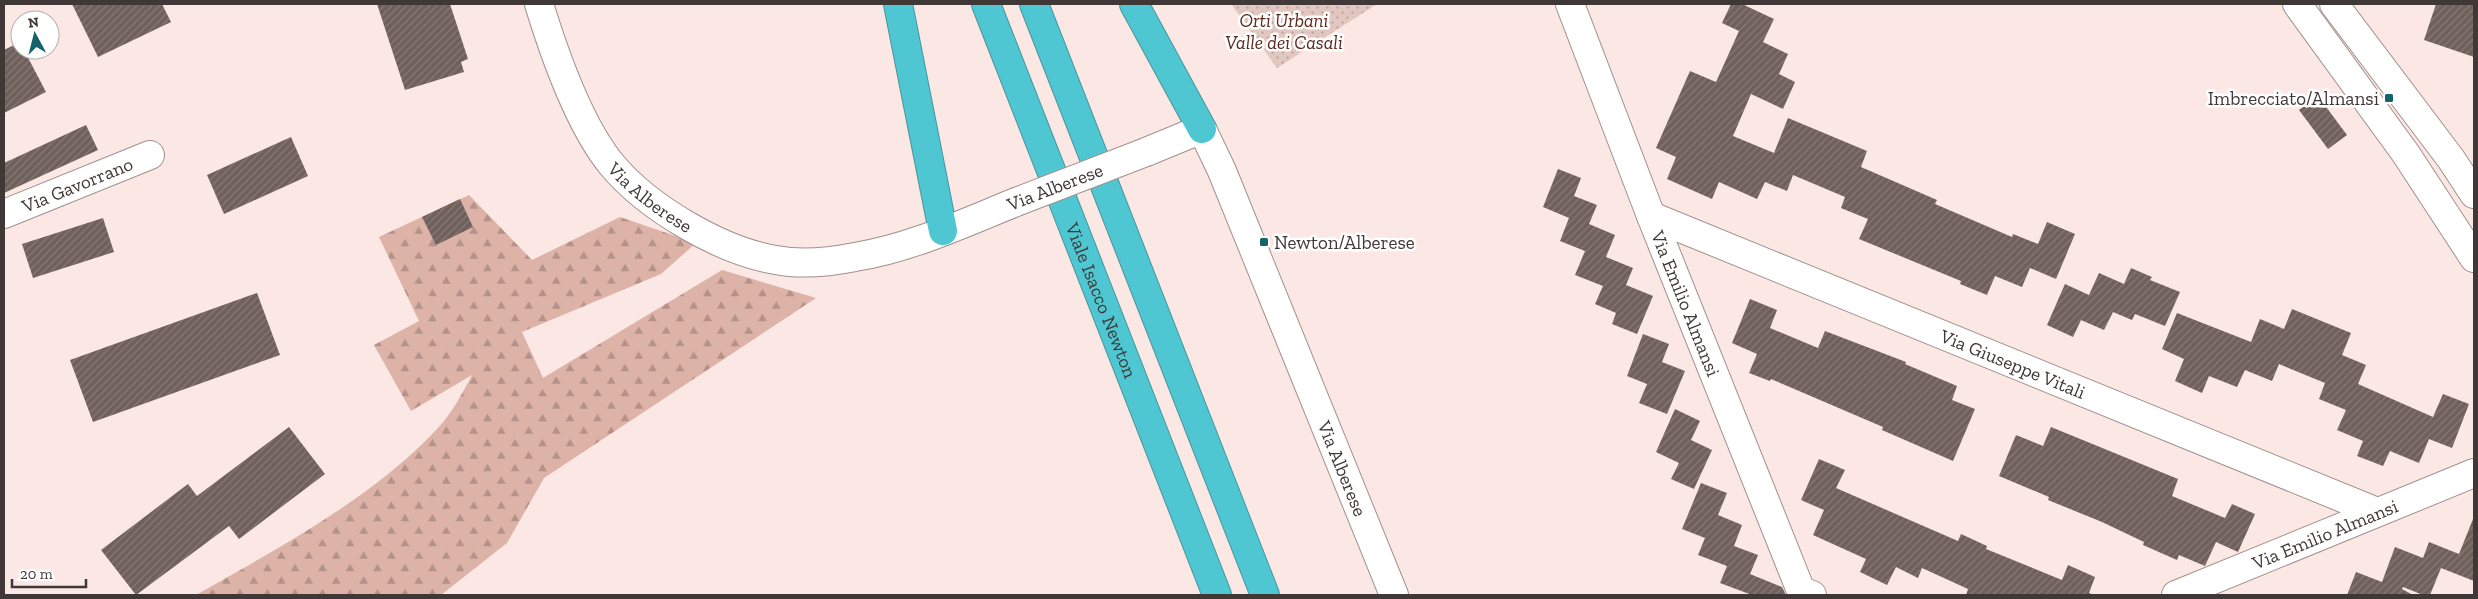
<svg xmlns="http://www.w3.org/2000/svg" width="2478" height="599" font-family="'Zilla Slab',serif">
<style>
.forest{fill:url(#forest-firs)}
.garden{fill:url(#garden-dots)}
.building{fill:url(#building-hatch)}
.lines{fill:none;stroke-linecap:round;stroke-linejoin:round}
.street-casing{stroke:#a2918c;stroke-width:30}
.highway-casing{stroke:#49959b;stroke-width:30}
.street{stroke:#fff;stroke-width:28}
.highway{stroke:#4fc7d2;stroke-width:28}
.street-bridge-casing{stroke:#a2918c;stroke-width:30;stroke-linecap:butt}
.street-bridge{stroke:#fff;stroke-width:28}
.poi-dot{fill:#15646a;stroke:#fff;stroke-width:2}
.labels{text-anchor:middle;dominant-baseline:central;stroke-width:5;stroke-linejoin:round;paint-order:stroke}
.park-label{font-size:19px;font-style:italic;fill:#5d271b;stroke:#fff}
.poi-label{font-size:19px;fill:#3f3836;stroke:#fff;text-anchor:end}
.street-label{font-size:19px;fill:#3f3836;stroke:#fff}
</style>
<defs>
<pattern id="forest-firs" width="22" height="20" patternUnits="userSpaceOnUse" patternTransform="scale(1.25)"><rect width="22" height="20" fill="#ddb2a7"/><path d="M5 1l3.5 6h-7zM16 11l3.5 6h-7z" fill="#b59289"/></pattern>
<pattern id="garden-dots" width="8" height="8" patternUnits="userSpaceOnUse" patternTransform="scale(1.25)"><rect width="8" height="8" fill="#e2c7c0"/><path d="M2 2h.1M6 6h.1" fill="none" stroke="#b9a39d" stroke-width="1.8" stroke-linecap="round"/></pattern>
<pattern id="building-hatch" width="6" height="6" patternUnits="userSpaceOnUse" patternTransform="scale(1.25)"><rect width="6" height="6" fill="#70605c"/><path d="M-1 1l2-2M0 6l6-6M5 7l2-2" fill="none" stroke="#857976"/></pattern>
</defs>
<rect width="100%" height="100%" fill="#fbe7e3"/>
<!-- forest -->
<path class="forest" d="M469,195L532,260L620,217L696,243L661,274L522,332L543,378L722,270L816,298L544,478L507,543L441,595H196C277,549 374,497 437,429C451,415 463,392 472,375L411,411L374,345L419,321L379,237Z"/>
<!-- garden -->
<path class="garden" d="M1231,4H1377L1277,68Z"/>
<!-- building -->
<g class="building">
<path d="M72,4H162L171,22L98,57Z"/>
<path d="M377,4H450L468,59L461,62L464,72L405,90Z"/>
<path d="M1731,4H1742L1774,19L1763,42L1788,54L1779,74L1795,82L1783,109L1751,94L1733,136L1774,153L1788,118L1867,151L1861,167L1937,200L1935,204L2012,237L2013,234L2038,244L2047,222L2075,234L2056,279L2030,268L2022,287L1995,276L1987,295L1960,284L1961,281L1859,239L1868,219L1841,208L1845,197L1793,175L1787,191L1765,182L1757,199L1719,182L1712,199L1667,179L1676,157L1656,148L1690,71L1716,82L1739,31L1722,23Z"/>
<path d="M2436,4H2474V57L2424,40Z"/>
<path d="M20,42V50H24L46,92L4,113V50Z"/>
<path d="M2318,96L2347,135L2328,149L2299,110Z"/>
<path d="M86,125L98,150L4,193V163Z"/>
<path d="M291,137L308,176L224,214L207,175Z"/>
<path d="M1558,169L1581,178L1574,196L1597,205L1589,224L1615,235L1606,257L1633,268L1626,285L1653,296L1637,334L1612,324L1616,313L1595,304L1603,286L1575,275L1585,251L1560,241L1569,218L1543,207Z"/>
<path d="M460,199L473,227L436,245L422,217Z"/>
<path d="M103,218L114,252L33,278L22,244Z"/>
<path d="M2131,268L2152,277L2150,280L2180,292L2165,326L2135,314L2132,320L2113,312L2104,330L2081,320L2073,337L2047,325L2065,284L2089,295L2099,273L2124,284Z"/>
<path d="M257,293L280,355L93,422L70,360Z"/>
<path d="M1750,299L1777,310L1770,328L1818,348L1825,331L1906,362L1905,364L1957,386L1952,400L1975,409L1953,461L1882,430L1883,427L1771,379L1770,381L1749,373L1757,354L1732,343Z"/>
<path d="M2292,309L2351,333L2342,355L2366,365L2358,384L2433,417L2443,394L2469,404L2452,448L2429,439L2419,463L2390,451L2383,466L2357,456L2363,441L2337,430L2346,410L2319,399L2325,383L2279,364L2272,381L2245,370L2237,387L2209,376L2202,393L2175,381L2184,359L2162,349L2177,313L2251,342L2260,319L2284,329Z"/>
<path d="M1643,334L1669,344L1662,362L1685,371L1667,414L1639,403L1647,384L1627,376Z"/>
<path d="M1675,409L1700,421L1691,440L1712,450L1694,489L1671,479L1679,463L1656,452Z"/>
<path d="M289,427L325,474L239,539L229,526L136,595L101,550L188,484L197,496Z"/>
<path d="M2051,427L2178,479L2172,496L2225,518L2232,504L2255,514L2238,552L2216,542L2205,566L2179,555L2177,560L2143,545L2144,542L2102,522L2048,500L2049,497L1999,476L2016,435L2043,446Z"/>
<path d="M1819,459L1845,470L1836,488L1958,541L1961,534L1987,546L1986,549L2062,580L2068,565L2095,577L2089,593L2094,595H1966L1968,589L1922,568L1918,578L1896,567L1887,585L1860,572L1866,559L1813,535L1824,510L1801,500Z"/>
<path d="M1701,483L1727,493L1718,515L1742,525L1734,546L1758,555L1750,574L1782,587L1786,595H1752L1720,583L1727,566L1698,555L1705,538L1682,529Z"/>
<path d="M2473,519L2474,581L2441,568L2430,595H2423L2403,587L2402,589L2413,595H2347L2356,572L2382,582L2395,547L2423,558L2429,542L2459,554Z"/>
</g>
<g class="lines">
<!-- street casing -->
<g class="street-casing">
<g id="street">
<path id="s1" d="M539,4C554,53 579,125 612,165C648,208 721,251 776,260C801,265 830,262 855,257C911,248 964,223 1016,202"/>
<path id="s2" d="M1570,4L1651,216L1801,591L1812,595"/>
<path d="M2297,4L2406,154L2474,258"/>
<path d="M2334,4L2451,159L2474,194"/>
<path id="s3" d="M1146,152L1202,129L1222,171L1394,595"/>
<path id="s4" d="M4,214L150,155"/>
<path id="s5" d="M1651,216L2377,512"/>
<path id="s6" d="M2176,595L2474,473"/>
</g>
</g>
<!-- highway casing -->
<g class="highway-casing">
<g id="highway">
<path d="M898,4L943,231"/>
<path id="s7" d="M986,4L1217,595"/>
<path d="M1034,4L1265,595"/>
<path d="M1134,4L1202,129"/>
</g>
</g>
<!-- street -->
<use href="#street" class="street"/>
<!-- highway -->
<use href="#highway" class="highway"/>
<!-- street-bridge casing -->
<g class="street-bridge-casing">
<path id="street-bridge" d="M1016,202L1146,152"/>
</g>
<!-- street-bridge -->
<use href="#street-bridge" class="street-bridge"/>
</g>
<!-- markers -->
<g class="poi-dot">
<rect x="2384" y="93" width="10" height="10" rx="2.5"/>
<rect x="1259" y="237" width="10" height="10" rx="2.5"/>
</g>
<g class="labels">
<!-- park labels -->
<g class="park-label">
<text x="1284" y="20">Orti Urbani<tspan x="1284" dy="22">Valle dei Casali</tspan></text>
</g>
<!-- poi labels -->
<g class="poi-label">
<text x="2379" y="98">Imbrecciato/Almansi</text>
<text x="1274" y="242" text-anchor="start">Newton/Alberese</text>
</g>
<!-- street labels -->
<g class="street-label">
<text stroke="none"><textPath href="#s4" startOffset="79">Via Gavorrano</textPath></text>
<text transform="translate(1055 187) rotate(-21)">Via Alberese</text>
<text stroke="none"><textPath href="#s1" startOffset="228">Via Alberese</textPath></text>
<text stroke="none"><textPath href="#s7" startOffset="318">Viale Isacco Newton</textPath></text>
<text stroke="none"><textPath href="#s2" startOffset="321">Via Emilio Almansi</textPath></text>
<text stroke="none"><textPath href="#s5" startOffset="391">Via Giuseppe Vitali</textPath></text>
<text stroke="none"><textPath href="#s3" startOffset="428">Via Alberese</textPath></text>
<text stroke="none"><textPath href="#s6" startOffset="161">Via Emilio Almansi</textPath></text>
</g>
</g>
<!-- border -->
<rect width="2478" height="599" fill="none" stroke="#3f3836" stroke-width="10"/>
<!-- north arrow -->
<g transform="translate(35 35) rotate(353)"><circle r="24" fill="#ffffff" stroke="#b2afaf"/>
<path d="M0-4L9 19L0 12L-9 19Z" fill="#15646a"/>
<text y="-8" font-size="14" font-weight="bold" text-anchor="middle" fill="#3f3836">N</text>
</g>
<!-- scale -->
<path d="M12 579v8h74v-8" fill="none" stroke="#3f3836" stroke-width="2.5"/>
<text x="20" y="579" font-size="15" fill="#3f3836" stroke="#ffffff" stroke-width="4" paint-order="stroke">20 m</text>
</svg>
